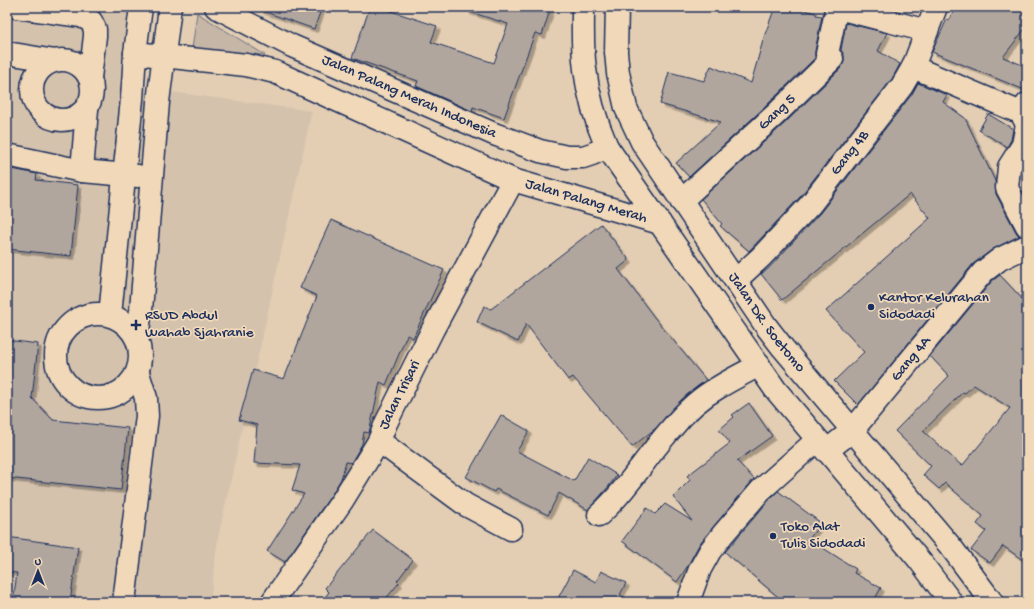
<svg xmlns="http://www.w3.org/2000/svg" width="1034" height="609" font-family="'Gochi Hand',sans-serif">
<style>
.built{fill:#d4c2ad}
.green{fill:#c6b6a6;stroke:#707282}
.building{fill:#b1a69e;stroke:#1b2f5e;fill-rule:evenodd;filter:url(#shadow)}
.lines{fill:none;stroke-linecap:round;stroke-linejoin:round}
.minor-casing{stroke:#1b2f5e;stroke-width:25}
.minor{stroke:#f0d8b8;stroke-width:22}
.poi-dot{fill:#1b2f5e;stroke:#f0d8b8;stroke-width:1.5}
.labels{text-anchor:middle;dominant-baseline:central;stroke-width:3.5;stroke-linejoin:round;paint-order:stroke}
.street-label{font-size:15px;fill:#1b2f5e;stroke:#f0d8b8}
.poi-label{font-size:15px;fill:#1b2f5e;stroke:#f0d8b8;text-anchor:start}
</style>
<defs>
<filter id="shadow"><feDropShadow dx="3.5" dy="3.5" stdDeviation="0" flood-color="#0004"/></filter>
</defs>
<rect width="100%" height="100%" fill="#e3ceb3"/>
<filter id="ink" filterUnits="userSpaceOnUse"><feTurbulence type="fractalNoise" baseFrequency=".025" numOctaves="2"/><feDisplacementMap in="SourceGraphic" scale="8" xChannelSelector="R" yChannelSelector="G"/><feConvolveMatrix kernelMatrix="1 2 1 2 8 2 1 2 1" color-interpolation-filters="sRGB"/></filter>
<g filter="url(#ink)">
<!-- built -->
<path class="built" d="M7,7H130L119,85L312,111L218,538L210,602H7Z"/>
<!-- green -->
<path class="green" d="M197,13L265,55L192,49Z"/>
<!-- building -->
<g class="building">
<path d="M261,7H322L314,29L260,10Z"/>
<path d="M370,7H392L391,11L437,26L431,42L494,63L508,24L467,11V7H551L542,35L535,33L504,118L473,107L472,111L416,86L418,81L352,58Z"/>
<path d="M775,7H792L816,13V15L822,16L815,51V58L767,105L689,177L676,163L721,122L660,104L669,72L704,81L711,66L751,83L764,37Z"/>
<path d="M956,7H1027V26L1003,57L1027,67V91L932,52L947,19L949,20Z"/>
<path d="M846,23L887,33L878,51L900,64L892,79L800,197L749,251L720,226L722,224L701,199L785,123L841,68L844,62V55L841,50Z"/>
<path d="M918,83L947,95L943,102L965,118L995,181L996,194L1016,232L1019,236L993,249L973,264L858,405L834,381L864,352L826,311L930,218L910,194L782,300L761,274L768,269L820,213L912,94Z"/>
<path d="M988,114L1013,129L1011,140L1007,147L979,130Z"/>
<path d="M7,168L37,174L36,180L78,185L71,256L7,249Z"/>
<path d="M331,220L444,270L413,338L407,335L386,385L380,382L369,433L364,432L362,444L351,463L346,462L341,479L332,494L285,562L267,551L304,494L292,490L300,465L254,463L257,425L239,420L253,370L284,379L317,296L300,288Z"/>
<path d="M601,224L629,260L618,269L654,317L706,380L685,397L656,428L632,447L573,377L568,380L526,324L518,342L477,322L484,306L491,309Z"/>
<path d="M1000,275L1027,304V563L1003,546L990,563L971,550L986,531L977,524L983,516L945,483L939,489L923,475L931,466L895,431L949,376L930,356L992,281ZM974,385L1010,408L962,466L923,431L963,392L965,393Z"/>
<path d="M7,340L38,344L32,398L53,420L128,428L121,490L7,478Z"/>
<path d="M749,403L772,436L737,461L754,479L714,526L700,543L687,567L677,582L622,541L647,508L655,514L665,504L692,521L673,497L690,480L687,476L730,443L719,430L734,417L732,415Z"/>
<path d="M501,415L529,431L517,451L574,481L588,457L617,475L609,486L588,510L559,493L548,515L496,489L494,492L466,477Z"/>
<path d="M778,491L821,523L809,539L856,569L854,573L881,588L873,602H784L725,552L770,499Z"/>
<path d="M373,530L413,560L397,581L399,583L383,602H321L329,592L325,588Z"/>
<path d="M7,537L78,547L70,602H13L17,573L7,572Z"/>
<path d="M573,570L596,582L601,571L626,583L620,595L633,602H556Z"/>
</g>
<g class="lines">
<!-- minor casing -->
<g class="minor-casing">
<g id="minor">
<path d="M16,7L81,16L91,21L95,29V36L90,78"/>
<path id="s1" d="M216,7L292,46L494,134L540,151L567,157H583L592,154L607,147"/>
<path d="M583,7C583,28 582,49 585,69C588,96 596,122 607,147L775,389L920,561L951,602"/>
<path id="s2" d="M617,7L616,52L618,73L626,108L642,142L766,326L783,348L951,547L992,602"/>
<path d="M835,7L927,31"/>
<path d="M7,53L55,61"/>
<path id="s3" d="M135,53L246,65L275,72L513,180L660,223"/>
<circle cx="62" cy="90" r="30"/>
<path d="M913,67L1014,110C1020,111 1023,110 1027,104"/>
<path d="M1020,111L1027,124L1023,145L1009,167L1007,188L1027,226"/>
<path d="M7,155L82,171L138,176"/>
<path d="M82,171L87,109"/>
<path id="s4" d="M681,201L776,114L832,59L827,54L837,7"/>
<path id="s5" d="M736,280L761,257L810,205L902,86L913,67L936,7"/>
<circle cx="98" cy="356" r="42"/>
<path d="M110,315L132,99L135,53L141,7"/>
<path d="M137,338L141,310L158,102L170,7"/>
<path d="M379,441L466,505L511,529"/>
<path id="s6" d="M826,451L852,431L983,272L1000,259L1027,246"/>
<path d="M599,515C627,490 646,457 671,429C684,413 701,397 719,387C732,379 746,372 759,365"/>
<path d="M124,602L147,416L146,398L138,373"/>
<path id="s7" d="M272,602L342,501L379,441L386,423L433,329L513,180"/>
<path d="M688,602L700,569L710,551L723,534L761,490L817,440"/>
</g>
</g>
<!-- minor -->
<use href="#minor" class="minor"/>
</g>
</g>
<!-- markers -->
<g class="poi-dot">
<circle cx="871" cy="307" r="4"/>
<path d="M134 319h4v4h4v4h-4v4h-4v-4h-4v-4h4z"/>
<circle cx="773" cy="536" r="4"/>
</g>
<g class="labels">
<!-- street labels -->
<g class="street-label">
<text stroke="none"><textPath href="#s1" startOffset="213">Jalan Palang Merah Indonesia</textPath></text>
<text stroke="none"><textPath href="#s4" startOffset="131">Gang 5</textPath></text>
<text stroke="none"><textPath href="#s5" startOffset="171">Gang 4B</textPath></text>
<text stroke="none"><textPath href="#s3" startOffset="479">Jalan Palang Merah</textPath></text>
<text stroke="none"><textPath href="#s2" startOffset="359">Jalan DR. Soetomo</textPath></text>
<text stroke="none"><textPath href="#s6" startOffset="126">Gang 4A</textPath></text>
<text stroke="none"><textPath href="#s7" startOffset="244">Jalan Trisari</textPath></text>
</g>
<!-- poi labels -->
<g class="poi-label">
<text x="879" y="298">Kantor Kelurahan<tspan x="879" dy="17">Sidodadi</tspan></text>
<text x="145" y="316">RSUD Abdul<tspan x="145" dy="17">Wahab Sjahranie</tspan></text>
<text x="781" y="527">Toko Alat<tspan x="781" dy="17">Tulis Sidodadi</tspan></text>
</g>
</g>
<!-- margin -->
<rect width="1034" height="609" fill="none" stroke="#f0d8b8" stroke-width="24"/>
<rect x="12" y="12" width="1010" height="585" fill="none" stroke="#1b2f5e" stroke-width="1.5" filter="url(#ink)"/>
<!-- north arrow -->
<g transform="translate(38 571)" stroke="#f0d8b8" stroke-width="3" paint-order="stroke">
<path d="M0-3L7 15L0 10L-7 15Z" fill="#1b2f5e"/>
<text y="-6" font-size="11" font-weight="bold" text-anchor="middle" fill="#1b2f5e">U</text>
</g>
</svg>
